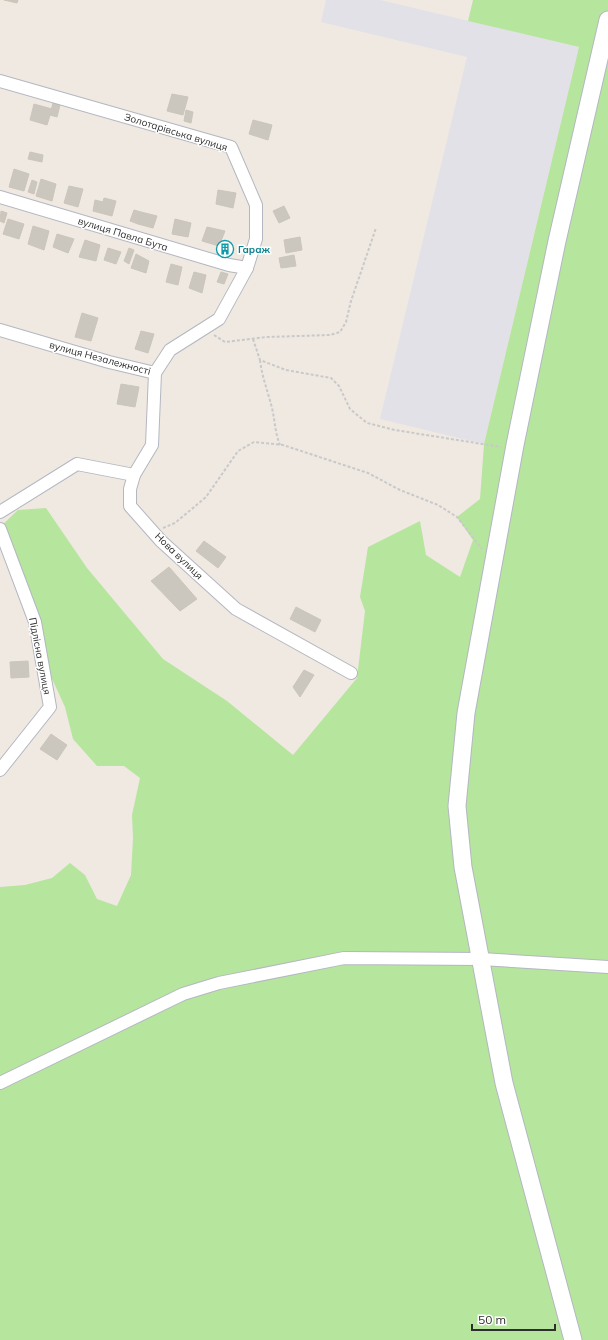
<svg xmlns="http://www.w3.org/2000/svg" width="608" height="1340" font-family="Mulish,sans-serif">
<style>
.industrial{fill:#e3e1e8}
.green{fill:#b6e59e}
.building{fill:#cbc7bf;stroke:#cbc5ba}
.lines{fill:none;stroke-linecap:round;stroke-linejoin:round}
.street-casing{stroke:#b4b7c1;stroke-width:14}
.secondary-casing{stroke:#b4b7c1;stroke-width:19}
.path{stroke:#c9c9c9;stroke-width:2;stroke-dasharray:3 2;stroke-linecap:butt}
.street{stroke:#fff;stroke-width:12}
.secondary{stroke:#fff;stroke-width:17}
.labels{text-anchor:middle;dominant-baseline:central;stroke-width:3;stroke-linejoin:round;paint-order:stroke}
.street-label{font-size:10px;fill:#2e2e2e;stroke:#fff}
.culture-label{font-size:10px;font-weight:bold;fill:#0d838f;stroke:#fff;text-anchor:start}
</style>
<rect width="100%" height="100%" fill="#efe9e1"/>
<!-- industrial -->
<path class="industrial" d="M326,0H380L579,47L484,444L380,419L467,57L321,22Z"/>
<!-- green -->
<path class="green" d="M473,0H608V1340H0V887L25,885L52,878L70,863L85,875L97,899L117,906L131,875L133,838L132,815L140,778L124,766H97L73,739L65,707L48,670L0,527L18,510L46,508L87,568L163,659L227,701L293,755L357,678L365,611L360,597L368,547L420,521L426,555L460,577L473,540L457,517L480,499L484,444L579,47L468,21Z"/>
<!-- building -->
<g class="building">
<path d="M4,0H18L17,3Z"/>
<path d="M172,94L188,97L183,115L167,111Z"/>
<path d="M53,103L60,105L57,117L50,115Z"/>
<path d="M34,104L52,109L47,125L30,120Z"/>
<path d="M186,110L193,112L191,123L184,121Z"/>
<path d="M253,120L272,125L268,140L249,134Z"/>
<path d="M30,152L43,155L42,162L28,159Z"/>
<path d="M14,169L29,174L24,191L9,187Z"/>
<path d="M41,179L56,184L52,201L36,196Z"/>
<path d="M32,180L37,182L34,194L28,192Z"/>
<path d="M69,186L83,189L78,207L64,203Z"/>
<path d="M218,190L236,193L233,208L216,204Z"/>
<path d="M104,198L116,201L112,216L93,211L95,200L103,202Z"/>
<path d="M284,206L290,218L279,223L273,211Z"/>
<path d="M134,210L141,212L138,224L130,221Z"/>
<path d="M1,211L7,213L4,223L0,221Z"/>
<path d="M141,212L157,216L153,228L138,224Z"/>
<path d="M8,219L24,224L19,239L3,234Z"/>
<path d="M175,219L191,223L188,237L172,234Z"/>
<path d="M33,226L49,231L44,250L28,244Z"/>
<path d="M207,227L225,231L219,246L202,241Z"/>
<path d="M57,234L74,239L68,253L53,247Z"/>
<path d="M300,237L302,250L286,253L284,240Z"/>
<path d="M85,240L100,245L96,261L79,257Z"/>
<path d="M223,242L231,245L227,255L219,253Z"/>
<path d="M108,248L121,252L116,264L104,260Z"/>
<path d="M129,248L134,250L129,264L124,261Z"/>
<path d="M136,254L149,261L146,273L131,268Z"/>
<path d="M294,255L296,266L281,268L279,258Z"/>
<path d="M171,264L182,267L178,285L166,282Z"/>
<path d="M194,272L206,275L202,293L189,288Z"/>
<path d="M221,272L228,274L224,284L217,282Z"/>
<path d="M82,313L98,318L91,341L75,337Z"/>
<path d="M141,331L154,334L148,353L135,349Z"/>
<path d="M121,384L139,387L135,407L117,404Z"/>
<path d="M204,541L226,557L218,568L196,551Z"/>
<path d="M169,567L197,599L180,611L151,581Z"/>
<path d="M296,607L321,620L315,632L290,619Z"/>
<path d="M28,661L29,677L11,678L10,662Z"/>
<path d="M304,670L314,675L300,697L293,687Z"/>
<path d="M51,734L67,745L57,760L40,749Z"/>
</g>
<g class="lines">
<!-- street casing -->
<g class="street-casing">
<g id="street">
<path d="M0,81L231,147L256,205V239L247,268L219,319L170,350L155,373L109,362L0,330"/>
<path d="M0,197L229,265L247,268"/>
<path d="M155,373L152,445L134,475L130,489V506L161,541L236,609L351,673"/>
<path d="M0,512L77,464L134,475"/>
<path d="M0,529L35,622L50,707L0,770"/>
<path d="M0,1083L183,994L219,983L344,958L481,959L608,967"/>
</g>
</g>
<!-- secondary casing -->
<g class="secondary-casing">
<path id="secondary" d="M573,1340L504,1083L463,867L457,806L466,713L515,445L557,241L608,20"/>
</g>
<!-- path -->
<g class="path">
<path d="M214,335L225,342L267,337L330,335L340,332L346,322L351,301L376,228"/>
<path d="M253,339L260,360L286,370L331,378L339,386L350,409L367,423L395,430L501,447"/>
<path d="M260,360C262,377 268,392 272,408C275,421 275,433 280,445"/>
<path d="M163,528L175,523L206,497L238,451L254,442L283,445L368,473L400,490L438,505L457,517L482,549"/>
</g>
<!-- street -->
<use href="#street" class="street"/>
<!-- secondary -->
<use href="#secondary" class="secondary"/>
</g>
<!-- icons -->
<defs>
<g id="building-ring" transform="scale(0.9)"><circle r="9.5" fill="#fff" stroke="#0f9aa8" stroke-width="1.5"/><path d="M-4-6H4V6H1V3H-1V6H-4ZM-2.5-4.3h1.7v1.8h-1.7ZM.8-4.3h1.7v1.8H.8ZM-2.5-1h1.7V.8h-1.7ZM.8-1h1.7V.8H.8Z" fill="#0f9aa8"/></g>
</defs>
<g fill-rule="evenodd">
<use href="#building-ring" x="225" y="249"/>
</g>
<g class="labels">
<!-- street labels -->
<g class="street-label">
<text transform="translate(176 132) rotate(17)">Золотарівська вулиця</text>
<text transform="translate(123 234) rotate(17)">вулиця Павла Бута</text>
<text transform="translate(100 358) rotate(15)">вулиця Незалежності</text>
<text transform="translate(179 556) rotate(44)">Нова вулиця</text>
<text transform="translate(40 656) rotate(79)">Підлісна вулиця</text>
</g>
<!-- culture labels -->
<g class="culture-label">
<text x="238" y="249">Гараж</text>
</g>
</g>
<!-- scale -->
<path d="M472 1324v6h83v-6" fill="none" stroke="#2e2e2e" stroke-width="2"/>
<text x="478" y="1324" font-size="12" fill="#2e2e2e" stroke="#ffffff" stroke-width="3" paint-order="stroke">50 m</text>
</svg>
